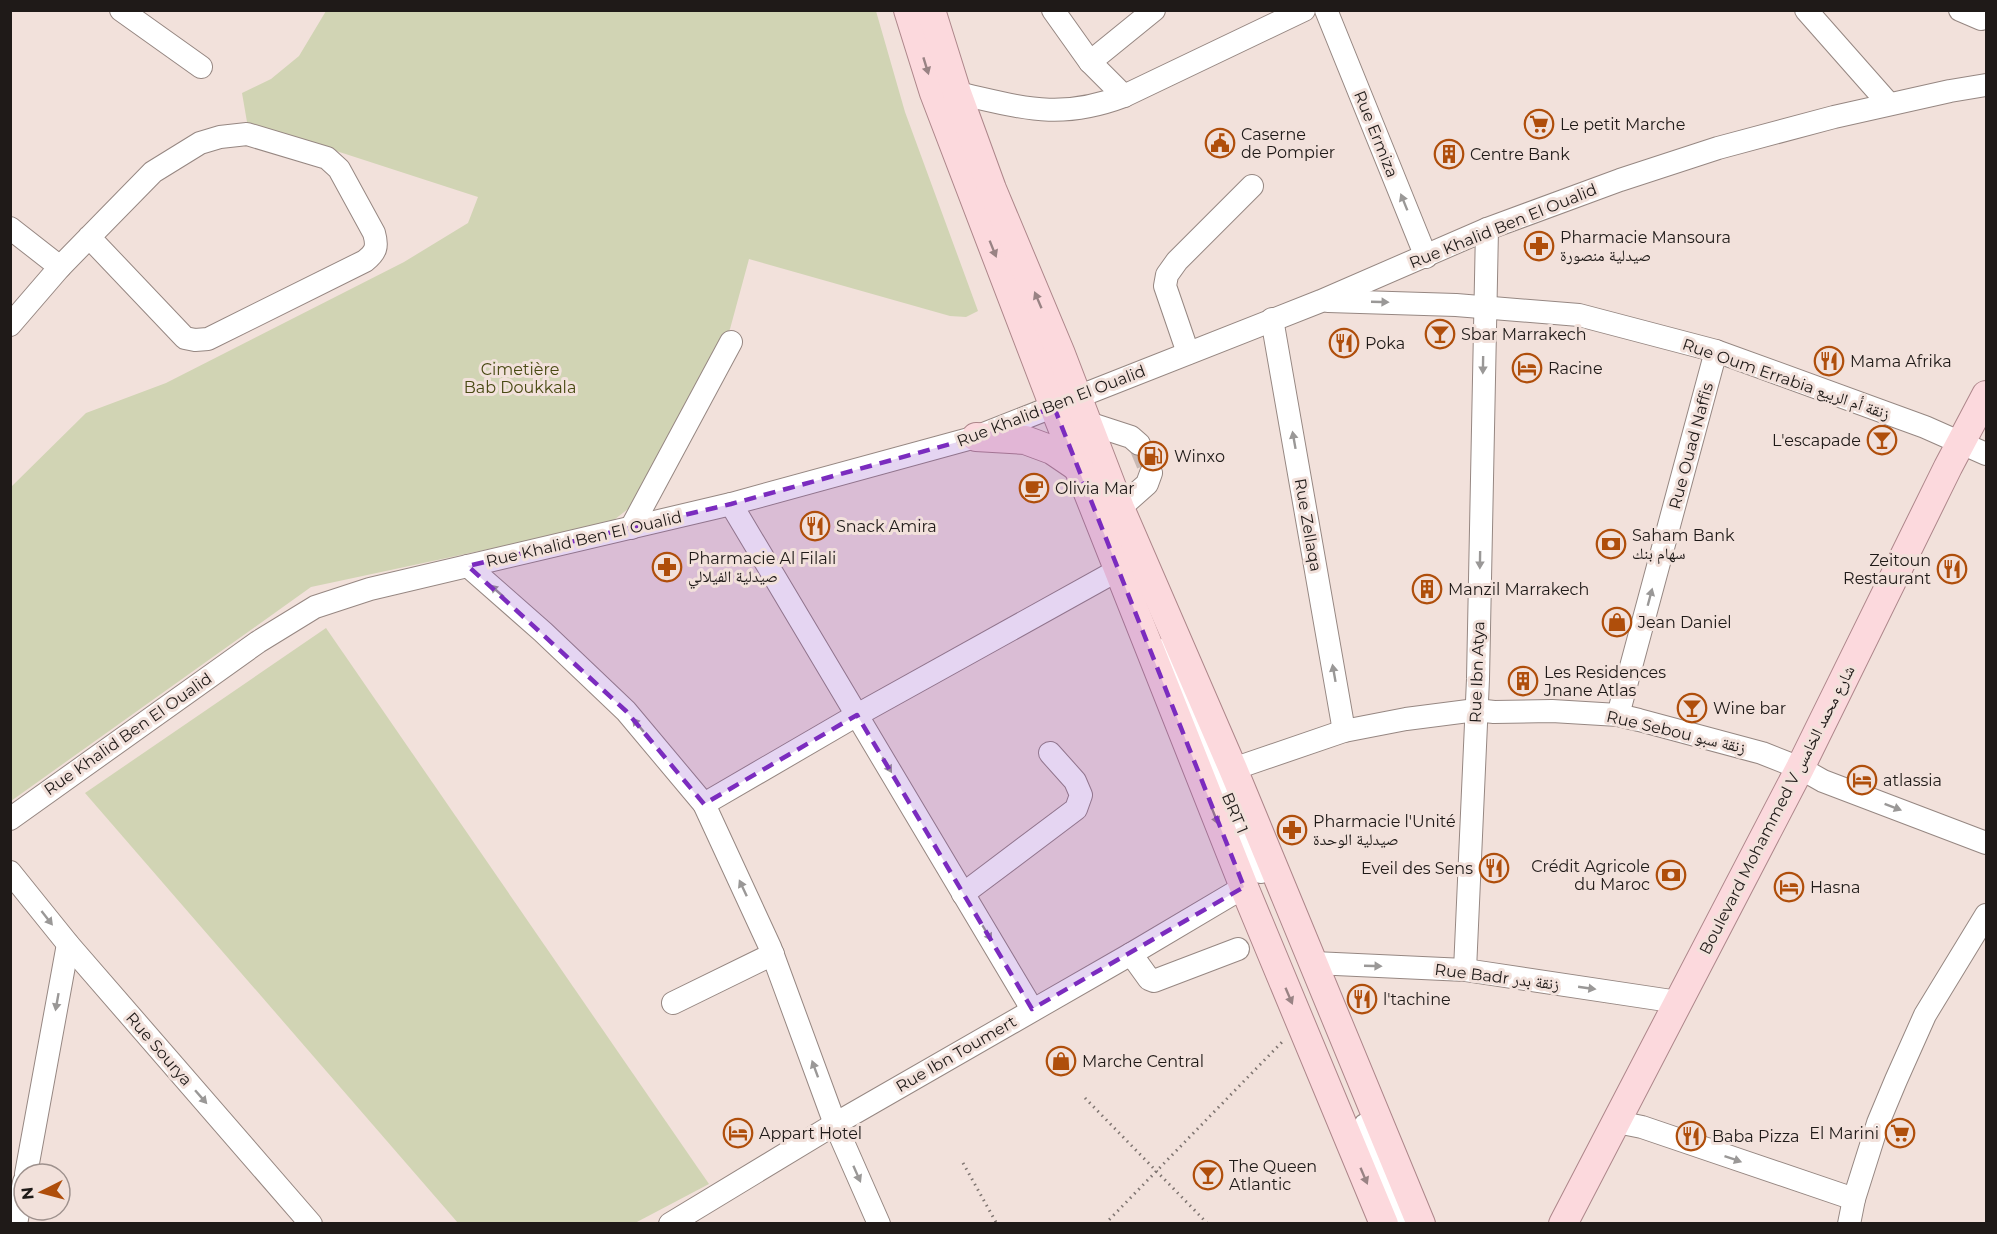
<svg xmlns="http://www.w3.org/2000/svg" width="1997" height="1234" font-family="Montserrat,'Noto Naskh Arabic',sans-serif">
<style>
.green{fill:#d1d4b4}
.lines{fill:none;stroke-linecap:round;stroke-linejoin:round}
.minor-tunnel{stroke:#c8b9b4;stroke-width:22;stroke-dasharray:22 11;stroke-linecap:butt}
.minor-casing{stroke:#968782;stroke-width:24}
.major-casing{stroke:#ad868a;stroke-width:30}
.path{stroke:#7e7470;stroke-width:3;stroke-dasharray:1.5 4.5;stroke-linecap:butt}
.minor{stroke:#fff;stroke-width:22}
.major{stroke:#fcd9dd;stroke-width:28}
.oneway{fill:#998384}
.oneway2{fill:#9a9897}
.marked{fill:#7b2cbf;fill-opacity:0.2;stroke:#7b2cbf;stroke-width:4.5;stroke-dasharray:12 8;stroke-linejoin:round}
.labels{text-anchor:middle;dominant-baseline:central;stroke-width:6;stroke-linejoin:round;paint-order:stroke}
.poi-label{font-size:16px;fill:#1f1a18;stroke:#f2e1db;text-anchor:start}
.street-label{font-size:16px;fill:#1f1a18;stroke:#f2e1db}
.park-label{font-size:16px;fill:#484912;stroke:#f2e1db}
</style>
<rect width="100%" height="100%" fill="#f2e1db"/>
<!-- green -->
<g class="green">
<path d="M326,11H876L905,112L978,311L966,317L950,316L749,259L730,329L637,502L610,523L311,587L11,801V487L86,413L166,383L404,262L468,223L478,197L247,122L242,93L271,79L299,56Z"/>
<path d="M326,628L709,1184L635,1223H458L85,793Z"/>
</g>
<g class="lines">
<!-- minor-tunnel -->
<path class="minor-tunnel" d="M1139,444L1151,473"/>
<!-- minor casing -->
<g class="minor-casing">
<g id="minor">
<path d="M121,10L201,67"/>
<path d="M1053,10L1090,62L1124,96"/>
<path d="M1326,10L1426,257"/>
<path d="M1806,10L1889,104"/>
<path d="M1960,10L1981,19"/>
<path d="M1090,62L1154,10"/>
<path d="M957,93C1021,107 1058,121 1124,96L1304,10"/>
<path d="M10,228L60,267"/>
<path d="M1328,301L1456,305L1579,315L1716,351L1925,427L1986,454"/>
<path d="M1272,319L1344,731"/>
<path d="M10,325L60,267L153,172L200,143L220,137L247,134L327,158L339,169L374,233C378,247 376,252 365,261L208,339L195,340L185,338L89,237"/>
<path d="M1188,353L1165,286L1167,275L1177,261L1252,186"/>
<path d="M1088,423L1131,437L1139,444"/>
<path d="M731,504L1032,1009"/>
<path d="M1120,508L1147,484L1151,473"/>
<path d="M631,528L731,342"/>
<path d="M468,566L543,632L626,711L704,804L770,947L835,1124L879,1224"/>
<path d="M1166,649L1261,872"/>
<path d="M1618,715L1716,351"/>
<path d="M1233,769L1344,731L1406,719L1476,710L1494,712L1552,711L1618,715L1639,720L1762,753L1800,768L1823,781L1986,843"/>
<path d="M704,804L857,715L1118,570"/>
<path d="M10,819L258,642L315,607L370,589L731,504L976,437L1321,301L1487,229L1620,180L1718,148L1834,117L1950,91L1986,85"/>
<path d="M10,872L68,944L311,1224"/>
<path d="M963,894L1076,809L1081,795L1075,781L1050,753"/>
<path d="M1131,954L1149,979L1154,981L1238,949"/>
<path d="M1314,963L1465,970L1678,1002"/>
<path d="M1465,970L1478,679L1487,229"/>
<path d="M673,1003L773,954"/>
<path d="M1617,1122L1642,1127L1854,1199"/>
<path d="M1365,1125L1405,1224"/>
<path d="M26,1174L68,944"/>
<path d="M16,1224L24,1182"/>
<path d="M670,1224L835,1124L1131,954L1244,887"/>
<path d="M1849,1224L1854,1199L1878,1123L1896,1080L1925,1015L1986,915"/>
</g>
</g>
<!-- major casing -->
<g class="major-casing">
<g id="major">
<path d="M908,10L934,93L1054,407L1244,887L1384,1224"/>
<path d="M931,10L957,93L992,189L1061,354L1120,508L1233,769L1421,1224"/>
<path d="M976,437L1025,440L1052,450L1080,469"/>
<path d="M1563,1224L1800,768L1948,467L1986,395"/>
</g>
</g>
<!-- path -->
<g class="path">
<path d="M1085,1098L1208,1224"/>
<path d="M963,1163L997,1224"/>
<path d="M1105,1224L1284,1040"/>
</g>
<!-- minor -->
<use href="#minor" class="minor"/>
<!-- major -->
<use href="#major" class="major"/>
</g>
<!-- one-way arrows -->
<defs><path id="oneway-solid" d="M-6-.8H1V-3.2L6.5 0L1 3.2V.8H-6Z" transform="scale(1.5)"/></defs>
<g class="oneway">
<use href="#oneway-solid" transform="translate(926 66) rotate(73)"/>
<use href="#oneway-solid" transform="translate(993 249) rotate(68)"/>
<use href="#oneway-solid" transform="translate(1038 300) rotate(-113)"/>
<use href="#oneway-solid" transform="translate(1215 816) rotate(68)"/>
<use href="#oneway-solid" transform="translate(1289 996) rotate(67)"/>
<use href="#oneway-solid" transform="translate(1364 1176) rotate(67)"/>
</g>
<g class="oneway2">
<use href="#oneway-solid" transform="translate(1404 202) rotate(-112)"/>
<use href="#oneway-solid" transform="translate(1380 302) rotate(2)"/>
<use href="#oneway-solid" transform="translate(1483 365) rotate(91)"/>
<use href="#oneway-solid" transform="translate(1294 440) rotate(-100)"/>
<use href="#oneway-solid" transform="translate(1480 560) rotate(91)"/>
<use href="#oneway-solid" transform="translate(497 591) rotate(-139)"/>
<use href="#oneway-solid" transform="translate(1650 597) rotate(-75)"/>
<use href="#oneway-solid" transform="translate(1334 673) rotate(-100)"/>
<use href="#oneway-solid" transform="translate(638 725) rotate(-130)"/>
<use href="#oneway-solid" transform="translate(887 765) rotate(59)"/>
<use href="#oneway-solid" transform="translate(1893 807) rotate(21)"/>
<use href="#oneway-solid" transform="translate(743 888) rotate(-115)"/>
<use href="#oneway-solid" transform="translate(47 918) rotate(52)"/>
<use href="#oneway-solid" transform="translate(987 933) rotate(59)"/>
<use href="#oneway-solid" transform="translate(1373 966) rotate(2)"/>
<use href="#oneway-solid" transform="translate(1587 988) rotate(8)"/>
<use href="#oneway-solid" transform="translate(57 1002) rotate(100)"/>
<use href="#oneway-solid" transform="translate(815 1069) rotate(-110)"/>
<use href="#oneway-solid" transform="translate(201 1097) rotate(49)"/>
<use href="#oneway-solid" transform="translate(1733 1159) rotate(19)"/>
<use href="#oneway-solid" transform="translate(857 1174) rotate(66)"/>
</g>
<!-- marked area -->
<path class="marked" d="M1054,407L1244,887L1032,1009L857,715L704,804L626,711L468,566L731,504L976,437Z"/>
<!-- icons -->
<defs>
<g id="supermarket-ring" transform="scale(1.5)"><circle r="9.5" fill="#f2e1db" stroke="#af4e0b" stroke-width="1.5"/><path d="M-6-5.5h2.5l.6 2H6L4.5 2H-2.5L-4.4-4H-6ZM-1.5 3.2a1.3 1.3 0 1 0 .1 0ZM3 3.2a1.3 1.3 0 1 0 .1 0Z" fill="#af4e0b"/></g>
<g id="civic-ring" transform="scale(1.5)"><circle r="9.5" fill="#f2e1db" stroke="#af4e0b" stroke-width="1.5"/><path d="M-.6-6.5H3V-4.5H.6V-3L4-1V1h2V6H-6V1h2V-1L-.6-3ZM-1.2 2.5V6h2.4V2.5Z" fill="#af4e0b"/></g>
<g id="building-ring" transform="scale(1.5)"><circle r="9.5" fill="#f2e1db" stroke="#af4e0b" stroke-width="1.5"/><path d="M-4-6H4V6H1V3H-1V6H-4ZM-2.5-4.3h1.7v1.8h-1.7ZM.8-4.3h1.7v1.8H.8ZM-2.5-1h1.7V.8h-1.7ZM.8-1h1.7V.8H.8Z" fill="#af4e0b"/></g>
<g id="pharmacy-ring" transform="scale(1.5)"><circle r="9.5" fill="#f2e1db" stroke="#af4e0b" stroke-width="1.5"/><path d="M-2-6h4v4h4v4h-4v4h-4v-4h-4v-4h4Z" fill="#af4e0b"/></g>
<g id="bar-ring" transform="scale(1.5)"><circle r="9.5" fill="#f2e1db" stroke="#af4e0b" stroke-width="1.5"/><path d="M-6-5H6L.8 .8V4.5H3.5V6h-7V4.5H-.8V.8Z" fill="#af4e0b"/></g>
<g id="restaurant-ring" transform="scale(1.5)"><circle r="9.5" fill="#f2e1db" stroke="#af4e0b" stroke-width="1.5"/><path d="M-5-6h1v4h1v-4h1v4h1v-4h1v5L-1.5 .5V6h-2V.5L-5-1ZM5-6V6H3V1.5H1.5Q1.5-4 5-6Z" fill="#af4e0b"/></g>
<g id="hotel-ring" transform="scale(1.5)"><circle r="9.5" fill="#f2e1db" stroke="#af4e0b" stroke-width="1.5"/><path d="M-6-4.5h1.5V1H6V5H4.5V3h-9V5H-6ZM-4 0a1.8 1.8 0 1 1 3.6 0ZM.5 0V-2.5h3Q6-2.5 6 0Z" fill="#af4e0b"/></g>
<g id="fuel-ring" transform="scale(1.5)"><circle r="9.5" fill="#f2e1db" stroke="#af4e0b" stroke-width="1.5"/><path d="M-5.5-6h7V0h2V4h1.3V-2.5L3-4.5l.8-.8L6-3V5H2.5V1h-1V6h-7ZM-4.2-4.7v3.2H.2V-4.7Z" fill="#af4e0b"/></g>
<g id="cafe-ring" transform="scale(1.5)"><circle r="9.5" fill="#f2e1db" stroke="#af4e0b" stroke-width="1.5"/><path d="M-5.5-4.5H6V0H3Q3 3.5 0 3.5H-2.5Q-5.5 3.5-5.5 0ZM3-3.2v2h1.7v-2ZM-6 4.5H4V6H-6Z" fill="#af4e0b"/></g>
<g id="bank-ring" transform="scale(1.5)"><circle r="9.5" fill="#f2e1db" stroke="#af4e0b" stroke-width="1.5"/><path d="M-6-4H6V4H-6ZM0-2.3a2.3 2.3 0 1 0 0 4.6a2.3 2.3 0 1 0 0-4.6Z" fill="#af4e0b"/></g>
<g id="shop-ring" transform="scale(1.5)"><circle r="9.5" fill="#f2e1db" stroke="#af4e0b" stroke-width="1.5"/><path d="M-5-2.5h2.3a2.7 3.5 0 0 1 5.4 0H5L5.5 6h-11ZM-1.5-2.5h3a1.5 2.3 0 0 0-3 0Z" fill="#af4e0b"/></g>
</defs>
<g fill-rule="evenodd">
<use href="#supermarket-ring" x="1539" y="124"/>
<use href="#civic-ring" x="1220" y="143"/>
<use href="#building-ring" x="1449" y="154"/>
<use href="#pharmacy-ring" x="1539" y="246"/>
<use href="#bar-ring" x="1440" y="334"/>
<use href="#restaurant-ring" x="1344" y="343"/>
<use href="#restaurant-ring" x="1829" y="361"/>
<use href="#hotel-ring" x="1527" y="368"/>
<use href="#bar-ring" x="1882" y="440"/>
<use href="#fuel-ring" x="1153" y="456"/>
<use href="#cafe-ring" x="1034" y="488"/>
<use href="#restaurant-ring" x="815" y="526"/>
<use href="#bank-ring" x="1611" y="544"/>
<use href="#pharmacy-ring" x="667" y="567"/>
<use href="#restaurant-ring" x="1952" y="569"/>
<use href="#building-ring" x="1427" y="589"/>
<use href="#shop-ring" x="1617" y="622"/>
<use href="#building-ring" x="1523" y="681"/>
<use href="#bar-ring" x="1692" y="708"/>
<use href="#hotel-ring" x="1862" y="780"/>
<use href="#pharmacy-ring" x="1292" y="830"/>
<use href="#restaurant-ring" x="1494" y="868"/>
<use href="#bank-ring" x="1671" y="875"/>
<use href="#hotel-ring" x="1789" y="887"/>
<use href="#restaurant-ring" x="1362" y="999"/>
<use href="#shop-ring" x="1061" y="1061"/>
<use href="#hotel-ring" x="738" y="1133"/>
<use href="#supermarket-ring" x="1900" y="1133"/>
<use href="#restaurant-ring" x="1691" y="1136"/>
<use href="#bar-ring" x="1208" y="1175"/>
</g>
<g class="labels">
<!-- poi labels -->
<g class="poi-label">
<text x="1560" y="124">Le petit Marche</text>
<text x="1241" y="134">Caserne<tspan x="1241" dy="18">de Pompier</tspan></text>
<text x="1470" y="154">Centre Bank</text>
<text x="1560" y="237">Pharmacie Mansoura<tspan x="1560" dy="18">صيدلية منصورة</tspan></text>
<text x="1461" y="334">Sbar Marrakech</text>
<text x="1365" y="343">Poka</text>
<text x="1850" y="361">Mama Afrika</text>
<text x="1548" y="368">Racine</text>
<text x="1861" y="440" text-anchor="end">L'escapade</text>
<text x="1174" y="456">Winxo</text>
<text x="1055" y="488">Olivia Mar</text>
<text x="836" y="526">Snack Amira</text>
<text x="1632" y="535">Saham Bank<tspan x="1632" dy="18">سهام بنك</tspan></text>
<text x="688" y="558">Pharmacie Al Filali<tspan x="688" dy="18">صيدلية الفيلالي</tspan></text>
<text x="1931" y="560" text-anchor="end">Zeitoun<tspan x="1931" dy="18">Restaurant</tspan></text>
<text x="1448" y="589">Manzil Marrakech</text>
<text x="1638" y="622">Jean Daniel</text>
<text x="1544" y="672">Les Residences<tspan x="1544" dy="18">Jnane Atlas</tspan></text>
<text x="1713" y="708">Wine bar</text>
<text x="1883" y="780">atlassia</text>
<text x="1313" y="821">Pharmacie l'Unité<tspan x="1313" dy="18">صيدلية الوحدة</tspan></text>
<text x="1650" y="866" text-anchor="end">Crédit Agricole<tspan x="1650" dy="18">du Maroc</tspan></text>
<text x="1473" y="868" text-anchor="end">Eveil des Sens</text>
<text x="1810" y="887">Hasna</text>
<text x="1383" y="999">l'tachine</text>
<text x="1082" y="1061">Marche Central</text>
<text x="759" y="1133">Appart Hotel</text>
<text x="1879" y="1133" text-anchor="end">El Marini</text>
<text x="1712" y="1136">Baba Pizza</text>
<text x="1229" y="1166">The Queen<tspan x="1229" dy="18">Atlantic</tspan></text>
</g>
<!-- street labels -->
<g class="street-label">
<text transform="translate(1376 134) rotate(68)">Rue Ermiza</text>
<text transform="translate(1503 226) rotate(-22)">Rue Khalid Ben El Oualid</text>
<text transform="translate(1786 379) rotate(19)">Rue Oum Errabia زنقة أم الربيع</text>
<text transform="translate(1051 406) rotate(-21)">Rue Khalid Ben El Oualid</text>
<text transform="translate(1691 446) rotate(-75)">Rue Ouad Naffis</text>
<text transform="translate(1308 525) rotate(80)">Rue Zellaqa</text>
<text transform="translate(584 539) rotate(-13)">Rue Khalid Ben El Oualid</text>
<text transform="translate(1477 672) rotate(-88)">Rue Ibn Atya</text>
<text transform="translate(1676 732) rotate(13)">Rue Sebou زنقة سبو</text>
<text transform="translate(128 734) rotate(-35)">Rue Khalid Ben El Oualid</text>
<text transform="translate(1777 810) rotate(-63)">Boulevard Mohammed V شارع محمد الخامس</text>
<text transform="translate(1235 813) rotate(67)">BRT 1</text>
<text transform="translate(1497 977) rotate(7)">Rue Badr زنقة بدر</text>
<text transform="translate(159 1049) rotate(49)">Rue Sourya</text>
<text transform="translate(956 1054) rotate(-30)">Rue Ibn Toumert</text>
</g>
<!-- park labels -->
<g class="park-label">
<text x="520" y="369">Cimetière<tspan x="520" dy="18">Bab Doukkala</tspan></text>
</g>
</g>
<!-- border -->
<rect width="1997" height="1234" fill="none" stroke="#1f1a18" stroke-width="24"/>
<!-- north arrow -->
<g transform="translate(42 1192) rotate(264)"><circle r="28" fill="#f2e1db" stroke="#9e918d" stroke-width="1.5"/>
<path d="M0-4.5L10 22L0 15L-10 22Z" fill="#af4e0b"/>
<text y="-9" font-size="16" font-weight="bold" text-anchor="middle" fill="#1f1a18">N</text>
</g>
</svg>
